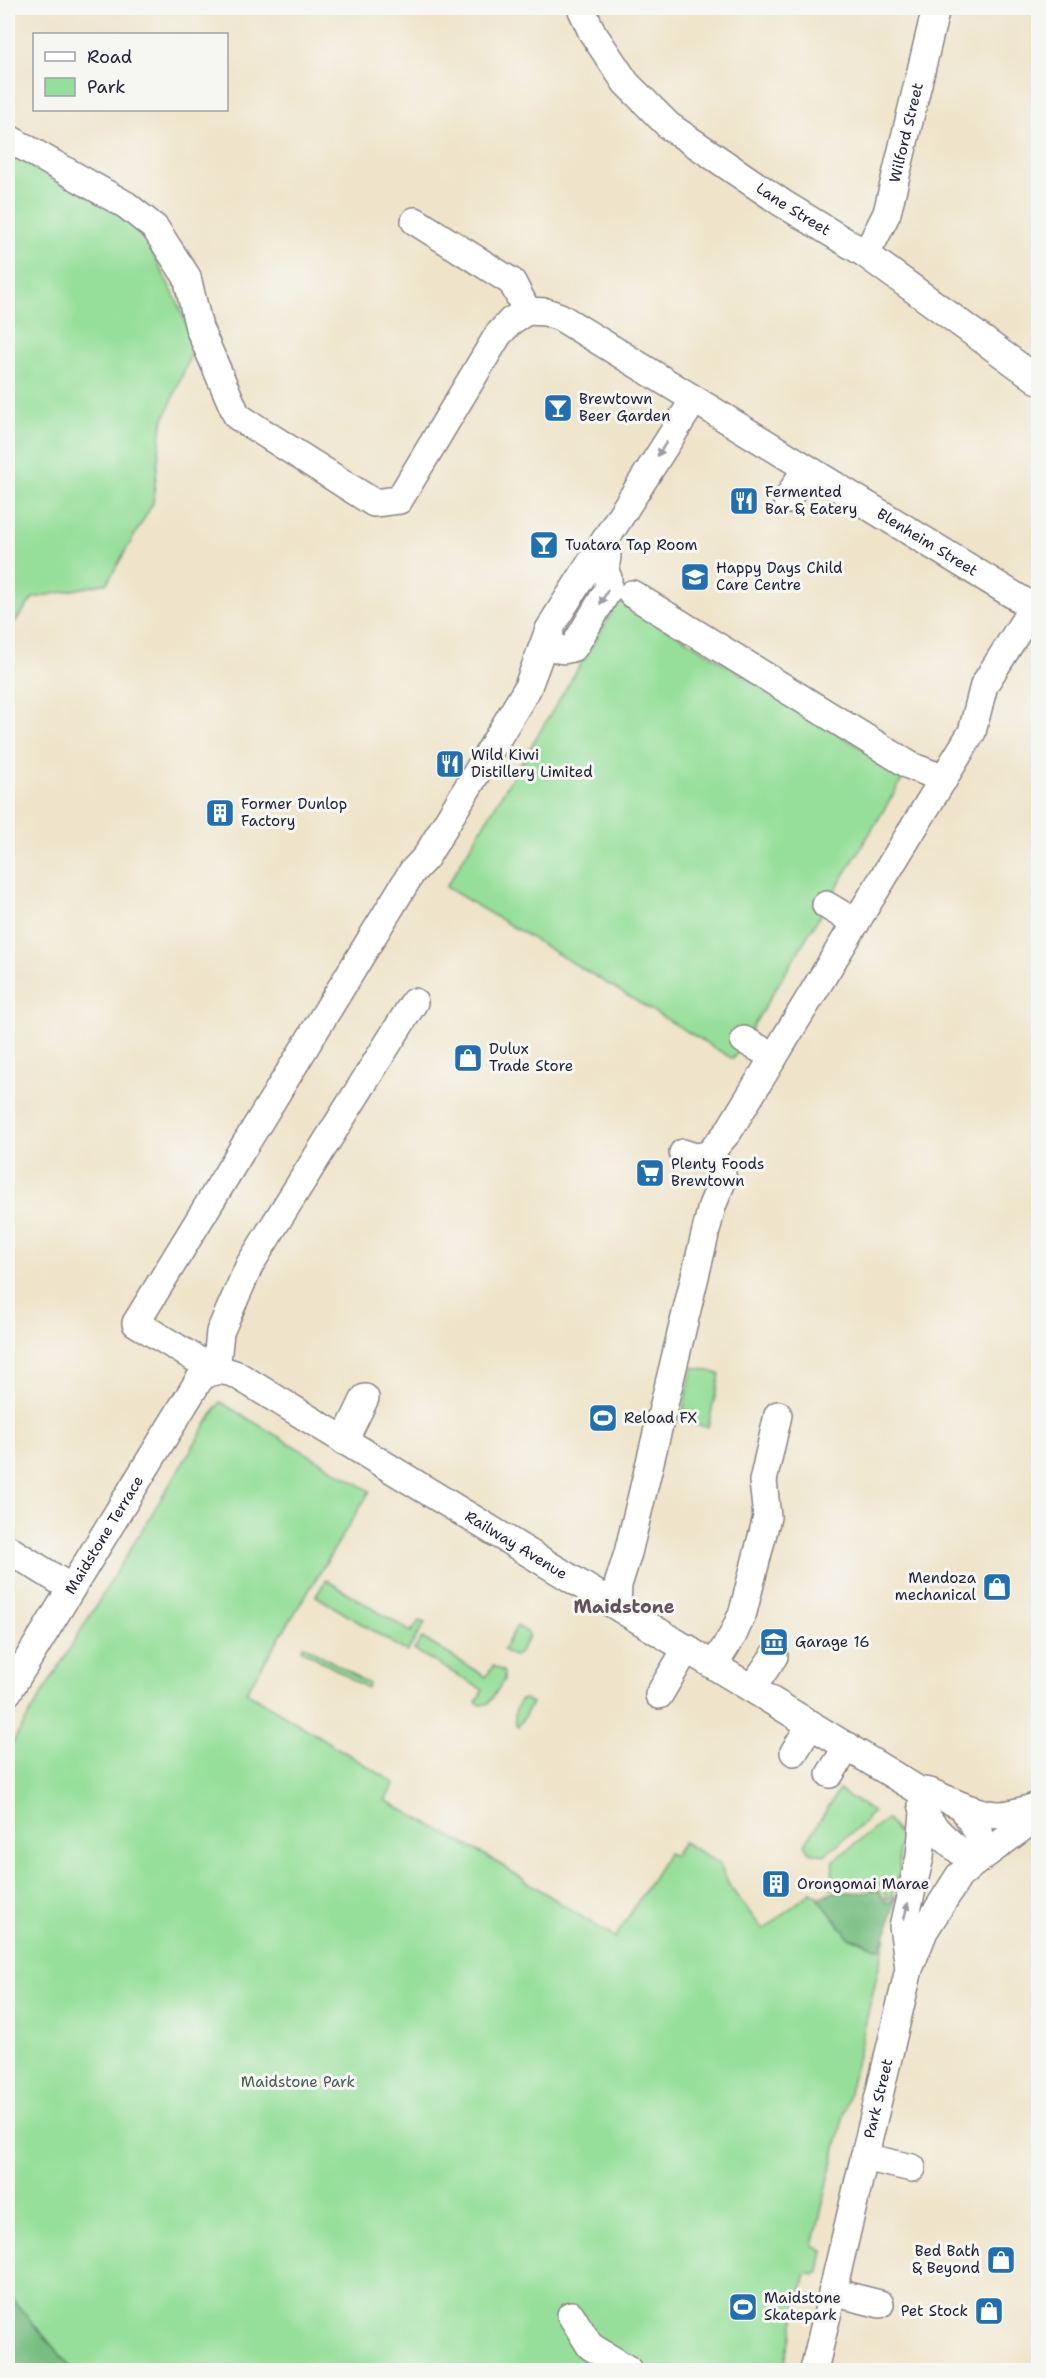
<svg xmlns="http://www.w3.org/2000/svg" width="1046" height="2378" font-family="'Shantell Sans',sans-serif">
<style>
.green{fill:#96df9a;stroke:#5c806a;stroke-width:1.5}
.forest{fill:#78be82;stroke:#4d705e;stroke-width:1.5}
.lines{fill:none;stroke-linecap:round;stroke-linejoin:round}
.minor-casing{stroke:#888382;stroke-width:30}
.minor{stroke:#fff;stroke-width:27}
.oneway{fill:#9c9ca7}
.labels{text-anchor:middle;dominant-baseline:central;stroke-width:6;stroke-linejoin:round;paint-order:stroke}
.street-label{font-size:15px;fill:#22223b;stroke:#f6f6f2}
.poi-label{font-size:15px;fill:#22223b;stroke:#f6f6f2;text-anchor:start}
.park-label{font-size:15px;fill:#455b58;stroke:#f6f6f2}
.quarter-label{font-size:18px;font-weight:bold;fill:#63525b;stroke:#f6f6f2}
</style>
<rect width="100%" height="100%" fill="#f6f6f2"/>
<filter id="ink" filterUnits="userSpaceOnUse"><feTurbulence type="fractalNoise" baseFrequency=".0167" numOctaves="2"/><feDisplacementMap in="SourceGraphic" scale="12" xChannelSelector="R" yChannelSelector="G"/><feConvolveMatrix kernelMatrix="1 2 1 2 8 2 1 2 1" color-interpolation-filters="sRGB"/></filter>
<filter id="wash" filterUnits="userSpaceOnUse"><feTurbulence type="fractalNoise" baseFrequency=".008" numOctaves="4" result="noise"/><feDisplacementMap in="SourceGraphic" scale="24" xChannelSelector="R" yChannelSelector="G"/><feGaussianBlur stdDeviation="1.35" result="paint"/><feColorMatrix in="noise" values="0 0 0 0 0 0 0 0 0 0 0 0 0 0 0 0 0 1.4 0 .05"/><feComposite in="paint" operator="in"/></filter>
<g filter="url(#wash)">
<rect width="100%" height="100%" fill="#efe4c9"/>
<!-- green -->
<g class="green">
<path d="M8,152L113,209L140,229L178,303L194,347L162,424L153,503L107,583L33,598L8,631Z"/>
<path d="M620,599L905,775L733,1059L446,887Z"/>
<path d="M693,1367L720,1374L708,1427L680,1422Z"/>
<path d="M220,1402L370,1491L246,1692L395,1783L385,1800L495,1861L615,1938L668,1853L674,1856L683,1842L719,1863L730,1887L763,1930L811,1892L886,1937L813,2245L823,2250L819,2272L814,2275L806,2273L783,2370H73L12,2299L8,2287V1750Z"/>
<path d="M326,1580L411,1632L419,1621L425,1623L407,1652L316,1596Z"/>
<path d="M517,1626L527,1632L529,1636L519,1654L513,1656L503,1650Z"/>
<path d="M422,1638L486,1677L493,1666L504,1672V1680L489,1703L481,1705L476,1702L483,1690L414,1650Z"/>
<path d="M304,1645L369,1684L367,1688L301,1649Z"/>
<path d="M525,1699L532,1703L518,1727C512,1721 516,1707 520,1700Z"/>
<path d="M839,1790L873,1812L866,1818L867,1820L824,1855L810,1852L805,1844Z"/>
<path d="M887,1819L905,1843L898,1849C900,1862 902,1876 893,1886L892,1897L887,1899L882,1886L877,1884L871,1889L854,1885L830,1888L834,1860Z"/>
</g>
<!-- forest -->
<g class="forest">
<path d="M877,1889L887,1903L893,1900L896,1895L888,1929L880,1949L848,1937L819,1899C837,1883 856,1899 877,1889Z"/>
<path d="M8,2295L12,2299L73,2370H8Z"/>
</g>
</g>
<g filter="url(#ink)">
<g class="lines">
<!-- minor casing -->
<g class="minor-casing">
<g id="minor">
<path id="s1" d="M581,8L592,32L626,83L669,126L782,203L864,253L1038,380"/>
<path d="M8,138L126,205L155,228L187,277L199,328L237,416L374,503L399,500L498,335L511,321L527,311"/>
<path id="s2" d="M415,221L512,282L527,311L546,312L560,317L1038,610"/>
<path id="s3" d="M864,253L873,241L887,213L936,8"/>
<path d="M787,500L806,468"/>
<path d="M632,594L911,766L944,779"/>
<path d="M549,630L551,644C559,651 564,651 574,647L608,590V578L605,571L607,556L605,541"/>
<path d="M826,905L856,923"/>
<path d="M414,1002L250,1264L220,1332L216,1371L136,1323L412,872L426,857L527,689L549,630L557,616L694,400"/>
<path d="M744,1040L774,1057"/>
<path d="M683,1153L695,1157L708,1155L728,1132L972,732L984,685L1033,607"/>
<path d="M344,1441L365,1398"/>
<path d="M8,1549L71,1588"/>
<path d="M617,1606L618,1585L628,1553L712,1206L723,1179L720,1168L709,1154"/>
<path d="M714,1665L733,1635L743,1612L767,1517L763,1481L778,1415"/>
<path d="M752,1688L774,1656"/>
<path id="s4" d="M8,1692L199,1380C210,1368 224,1369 237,1375L918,1790L930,1792L962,1806L989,1851"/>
<path d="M659,1695L687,1648"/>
<path d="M794,1752L811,1724"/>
<path d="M830,1774L848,1746"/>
<path d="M922,1804C927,1828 956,1847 974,1863"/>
<path d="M962,1806C996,1819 1004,1817 1038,1806"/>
<path d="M909,1968L903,1926L920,1857L924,1813"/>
<path d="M864,2157L912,2168"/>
<path d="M832,2292L880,2304"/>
<path d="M571,2315L590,2346L629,2370"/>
<path id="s5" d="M814,2370L909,1969L924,1931L959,1876L974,1863L1038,1816"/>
</g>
</g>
<!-- minor -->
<use href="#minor" class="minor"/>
</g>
<!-- one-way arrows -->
<defs><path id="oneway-solid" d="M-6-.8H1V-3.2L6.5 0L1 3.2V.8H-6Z" transform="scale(1.5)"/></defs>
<g class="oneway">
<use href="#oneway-solid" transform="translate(662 449) rotate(123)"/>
<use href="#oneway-solid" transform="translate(604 597) rotate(118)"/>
<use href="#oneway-solid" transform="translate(906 1911) rotate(-76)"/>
</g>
</g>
<!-- icons -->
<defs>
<g id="bar-square" transform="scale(1.5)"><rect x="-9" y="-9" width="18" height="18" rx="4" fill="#1f6fb2" stroke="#f6f6f2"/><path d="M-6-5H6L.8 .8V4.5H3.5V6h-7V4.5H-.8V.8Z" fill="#fff"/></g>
<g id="restaurant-square" transform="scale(1.5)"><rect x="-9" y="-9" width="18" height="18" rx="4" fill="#1f6fb2" stroke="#f6f6f2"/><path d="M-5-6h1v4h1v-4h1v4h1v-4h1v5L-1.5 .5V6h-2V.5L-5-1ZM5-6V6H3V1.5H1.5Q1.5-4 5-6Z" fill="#fff"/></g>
<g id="school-square" transform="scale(1.5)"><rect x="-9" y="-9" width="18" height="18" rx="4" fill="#1f6fb2" stroke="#f6f6f2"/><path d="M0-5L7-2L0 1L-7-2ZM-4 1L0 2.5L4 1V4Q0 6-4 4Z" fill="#fff"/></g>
<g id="building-square" transform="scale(1.5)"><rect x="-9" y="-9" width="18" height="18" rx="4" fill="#1f6fb2" stroke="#f6f6f2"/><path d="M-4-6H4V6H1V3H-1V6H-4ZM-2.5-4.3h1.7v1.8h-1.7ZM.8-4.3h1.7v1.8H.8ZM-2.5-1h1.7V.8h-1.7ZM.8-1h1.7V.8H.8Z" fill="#fff"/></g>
<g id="shop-square" transform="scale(1.5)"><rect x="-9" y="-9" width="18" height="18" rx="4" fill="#1f6fb2" stroke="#f6f6f2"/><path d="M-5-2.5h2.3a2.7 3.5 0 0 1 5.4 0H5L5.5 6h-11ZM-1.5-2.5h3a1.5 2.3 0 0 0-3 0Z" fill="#fff"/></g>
<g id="supermarket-square" transform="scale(1.5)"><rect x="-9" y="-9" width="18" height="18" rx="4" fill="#1f6fb2" stroke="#f6f6f2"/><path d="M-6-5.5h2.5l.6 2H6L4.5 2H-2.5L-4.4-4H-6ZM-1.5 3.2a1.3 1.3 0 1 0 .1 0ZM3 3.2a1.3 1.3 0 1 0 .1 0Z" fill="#fff"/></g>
<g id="stadium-square" transform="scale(1.5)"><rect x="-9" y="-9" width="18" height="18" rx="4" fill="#1f6fb2" stroke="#f6f6f2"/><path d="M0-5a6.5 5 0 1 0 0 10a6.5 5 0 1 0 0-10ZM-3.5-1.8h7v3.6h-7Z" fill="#fff"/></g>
<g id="museum-square" transform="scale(1.5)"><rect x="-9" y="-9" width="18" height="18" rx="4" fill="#1f6fb2" stroke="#f6f6f2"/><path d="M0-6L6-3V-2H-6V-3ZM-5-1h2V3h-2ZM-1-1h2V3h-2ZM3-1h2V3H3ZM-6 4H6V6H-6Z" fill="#fff"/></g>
</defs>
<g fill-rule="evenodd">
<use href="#bar-square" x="558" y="408"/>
<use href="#restaurant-square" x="744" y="501"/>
<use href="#bar-square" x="544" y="545"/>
<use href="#school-square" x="695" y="577"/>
<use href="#restaurant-square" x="450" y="764"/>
<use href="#building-square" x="220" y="813"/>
<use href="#shop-square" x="468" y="1058"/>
<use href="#supermarket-square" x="650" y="1173"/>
<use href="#stadium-square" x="603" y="1418"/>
<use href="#shop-square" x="997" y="1587"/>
<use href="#museum-square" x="774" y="1642"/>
<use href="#building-square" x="776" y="1884"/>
<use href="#shop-square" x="1001" y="2260"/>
<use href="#stadium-square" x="743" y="2307"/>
<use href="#shop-square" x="989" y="2311"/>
</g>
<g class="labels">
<!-- street labels -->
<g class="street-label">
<text stroke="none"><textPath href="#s3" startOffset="129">Wilford Street</textPath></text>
<text stroke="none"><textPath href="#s1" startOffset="298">Lane Street</textPath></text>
<text stroke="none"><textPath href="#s2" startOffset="612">Blenheim Street</textPath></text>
<text stroke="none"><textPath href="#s4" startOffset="184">Maidstone Terrace</textPath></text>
<text stroke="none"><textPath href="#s4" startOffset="734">Railway Avenue</textPath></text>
<text stroke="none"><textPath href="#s5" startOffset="279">Park Street</textPath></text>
</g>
<!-- poi labels -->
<g class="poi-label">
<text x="579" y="399">Brewtown<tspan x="579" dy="17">Beer Garden</tspan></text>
<text x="765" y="492">Fermented<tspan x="765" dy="17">Bar &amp; Eatery</tspan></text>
<text x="565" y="545">Tuatara Tap Room</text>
<text x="716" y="568">Happy Days Child<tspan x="716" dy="17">Care Centre</tspan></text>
<text x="471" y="755">Wild Kiwi<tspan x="471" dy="17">Distillery Limited</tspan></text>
<text x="241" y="804">Former Dunlop<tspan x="241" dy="17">Factory</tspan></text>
<text x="489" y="1049">Dulux<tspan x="489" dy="17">Trade Store</tspan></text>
<text x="671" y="1164">Plenty Foods<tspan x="671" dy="17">Brewtown</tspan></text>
<text x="624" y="1418">Reload FX</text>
<text x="976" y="1578" text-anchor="end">Mendoza<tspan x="976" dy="17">mechanical</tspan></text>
<text x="795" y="1642">Garage 16</text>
<text x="797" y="1884">Orongomai Marae</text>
<text x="980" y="2251" text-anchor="end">Bed Bath<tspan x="980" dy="17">&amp; Beyond</tspan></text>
<text x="764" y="2298">Maidstone<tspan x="764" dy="17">Skatepark</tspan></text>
<text x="968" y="2311" text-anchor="end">Pet Stock</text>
</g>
<!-- park labels -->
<g class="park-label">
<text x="298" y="2082">Maidstone Park</text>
</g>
<!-- quarter labels -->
<g class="quarter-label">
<text x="624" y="1607">Maidstone</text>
</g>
</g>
<!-- margin -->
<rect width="1046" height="2378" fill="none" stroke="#f6f6f2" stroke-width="30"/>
<!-- legend -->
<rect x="33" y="33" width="195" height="78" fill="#f6f6f2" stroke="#a1a1a9" stroke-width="1.5"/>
<rect x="45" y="52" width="30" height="9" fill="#ffffff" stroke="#a1a1a9" stroke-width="1.5"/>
<text x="87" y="63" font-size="18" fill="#22223b">Road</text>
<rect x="45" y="78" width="30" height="18" fill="#96df9a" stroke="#a1a1a9" stroke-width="1.5"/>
<text x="87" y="93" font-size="18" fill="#22223b">Park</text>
</svg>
